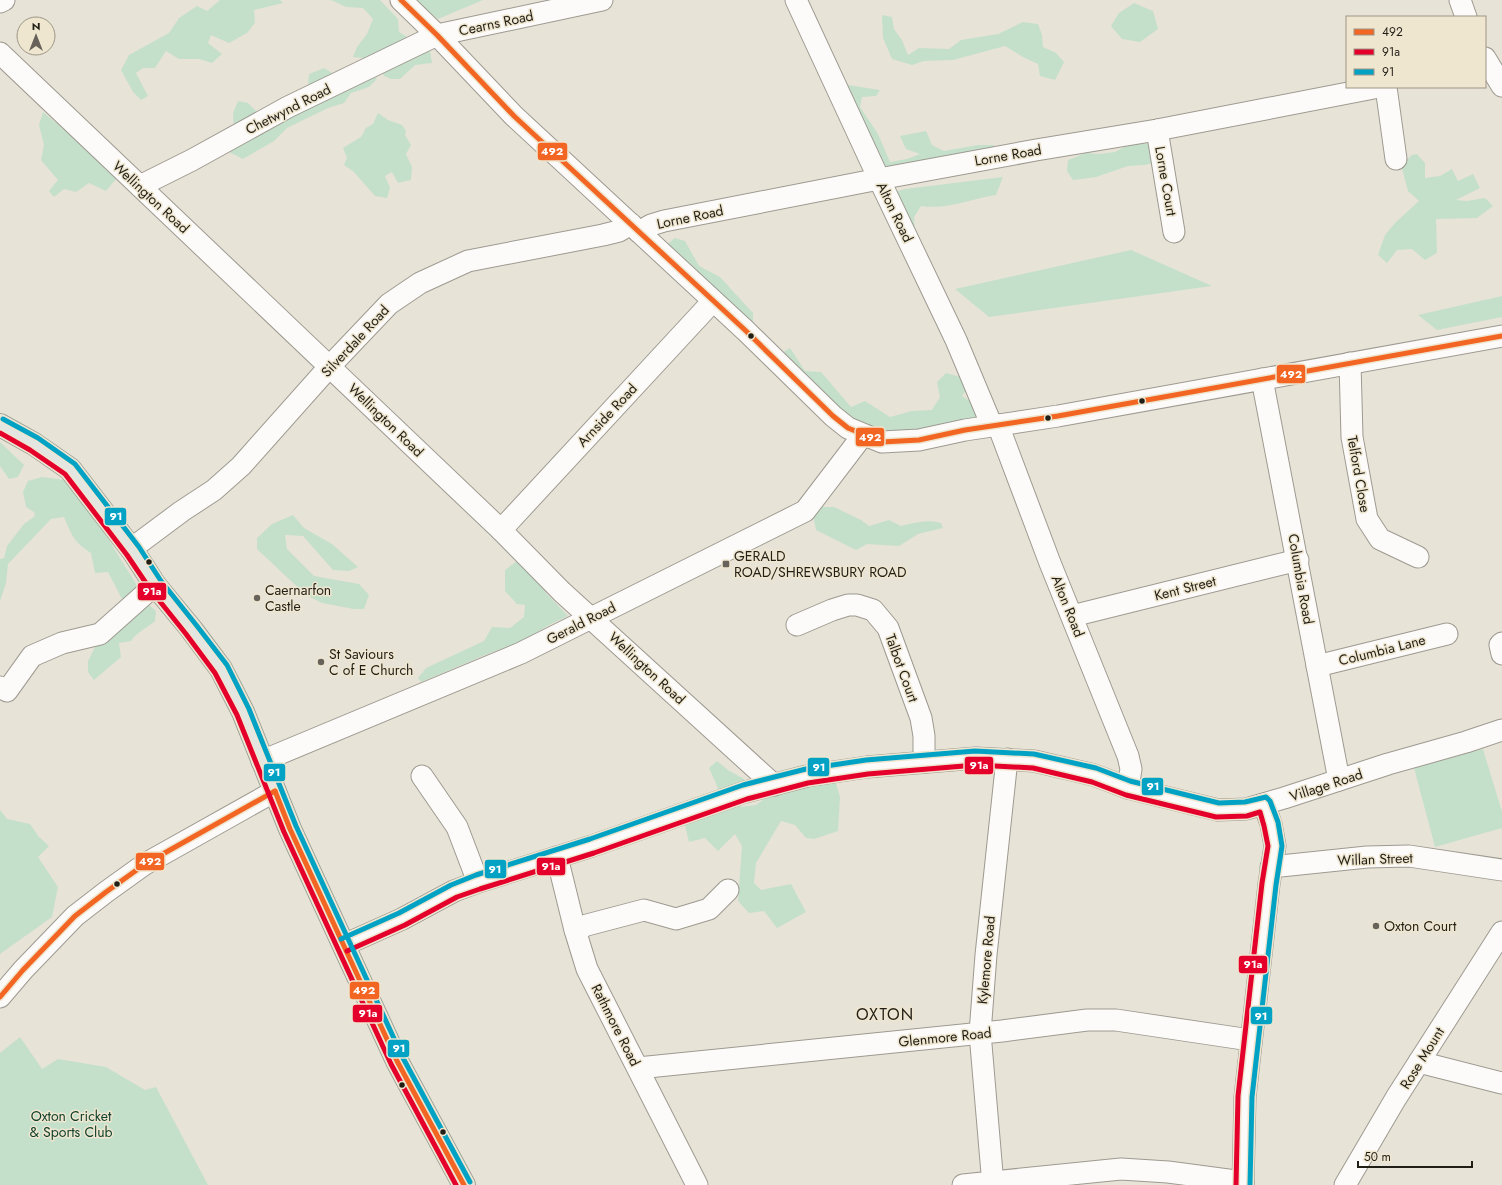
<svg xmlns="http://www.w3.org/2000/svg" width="1502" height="1185" font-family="Jost,sans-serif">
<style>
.green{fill:#c4e0cb}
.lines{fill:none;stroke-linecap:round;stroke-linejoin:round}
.minor-casing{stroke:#9e9a91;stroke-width:23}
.major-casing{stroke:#9ea396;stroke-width:24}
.minor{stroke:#fcfbf9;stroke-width:21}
.major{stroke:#e3e6e1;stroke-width:22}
.bus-1-casing{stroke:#efe6d0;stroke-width:8}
.bus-2-casing{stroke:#efe6d0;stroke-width:8}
.bus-3-casing{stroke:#efe6d0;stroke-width:8}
.bus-1{stroke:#f26522;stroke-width:5}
.bus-2{stroke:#e4002b;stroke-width:5}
.bus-3{stroke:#02a2c5;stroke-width:5}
.bus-dot{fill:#211e16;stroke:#efe6d0;stroke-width:1.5}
.poi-dot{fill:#67635a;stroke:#efe6d0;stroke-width:1.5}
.labels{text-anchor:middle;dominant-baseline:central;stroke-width:3;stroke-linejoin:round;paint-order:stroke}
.street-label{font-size:14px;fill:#211e16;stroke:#efe6d0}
.poi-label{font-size:14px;fill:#211e16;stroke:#efe6d0;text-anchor:start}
.park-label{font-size:14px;fill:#10402c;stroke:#efe6d0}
.quarter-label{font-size:16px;letter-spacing:1px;fill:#211e16;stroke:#efe6d0}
.line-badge{stroke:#efe6d0;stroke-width:1.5}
.badge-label{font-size:11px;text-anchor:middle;font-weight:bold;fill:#fff}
</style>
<rect width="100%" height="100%" fill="#e8e3d7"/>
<!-- green -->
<g class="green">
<path d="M220,0H280L283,3L254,10L255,23L247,33L229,43L211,35L208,43L222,54L212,63L199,59H179L166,51L155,68H143L136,73L148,96L141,100L133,92L121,70L129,55L169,33L179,18L197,6L207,11Z"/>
<path d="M331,0H380L398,19L399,32L430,51L432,63L415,65L400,79H391L384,76L375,59L353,57L357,47L367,34L373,19L363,8L346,7Z"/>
<path d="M414,0H483L438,19Z"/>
<path d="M1134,3L1153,11L1158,29L1140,42L1122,39L1111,26L1119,13Z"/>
<path d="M882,15L892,17L894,29L902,40L908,55L919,48L949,49L961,40L998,34L1023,22L1038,24L1042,35L1043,47L1056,53L1064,62L1055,80L1040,76L1038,64L1023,57L1005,46L953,60L924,61L912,65L892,59L883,38Z"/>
<path d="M363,65L377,79L369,87L351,93L344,103L328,108L287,128L274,141L243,159L229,152L228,136L234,130L233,113L238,101L248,103L256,111L267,115L308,87L309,74L324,68L337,76Z"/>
<path d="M848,85L880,90L876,96L862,97L860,107L878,134L890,162L907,159L920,154L906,149L900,136L926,131L932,145L944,151L978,145H994L996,153L883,175L842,91Z"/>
<path d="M43,112L113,171L116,179L106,191L89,183L76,192L64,189L54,197L49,191L58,180L41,160L44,145L39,125Z"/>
<path d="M378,113L388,120L402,125L406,131L405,135L411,145L406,154L412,167L411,180L398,183L392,172L385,176L390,188L387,198L375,196L354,172L344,165L347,158L343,148L361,137L366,128L373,124Z"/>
<path d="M1156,143L1157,162L1144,165L1128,166L1096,177L1073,180L1067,171L1068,160L1086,153L1099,154L1115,152L1128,145Z"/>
<path d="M1417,154L1425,163V178L1440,176L1452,169L1458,181L1473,174L1480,188L1456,200L1467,201L1485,198L1493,206L1477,218L1436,219L1437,253L1425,260L1412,249L1397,250L1387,263L1378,255L1385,235L1395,223L1419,201L1408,191L1401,165L1412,155Z"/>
<path d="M1003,177L996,195C970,199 947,210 921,206L914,217L915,232L891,193L905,189Z"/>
<path d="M675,238L685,241L699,266L720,277L753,313V322L743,324L663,248Z"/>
<path d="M1131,250L1212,286L989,317L955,289Z"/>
<path d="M1502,296V317L1437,330L1418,315Z"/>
<path d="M790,348L805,371L821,372L851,407L865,401L890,417L912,411L932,410L940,397L937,382L946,373L964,378L969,387L962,396L973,403L978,412L975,421L900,439L858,429L782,353Z"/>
<path d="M0,442L24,465L18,477L9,479L0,466Z"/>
<path d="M42,477L65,480L92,513L138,587L123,601L108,572L95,573L91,553C74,542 72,536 64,517L51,519L8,564L6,583L0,601V559L4,558L7,546L24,524L35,516L34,512L26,507L23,492L28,481Z"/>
<path d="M816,507H834L861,520L869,526L889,520L901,526C914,523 927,519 941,523L943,528L918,534L899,546L867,544L856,550L816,530L813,515Z"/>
<path d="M293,515L304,528L332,544L358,567L349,571L333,570L303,536L285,535L287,549L314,576L359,584L369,595L364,609H354L322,603L306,595L257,549V538L272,524Z"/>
<path d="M521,558L537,572L546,593L568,616L549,625L522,641L485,655L421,682L418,678L426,668L484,641L492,627L510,628L524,617L525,605L517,604L505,591V570Z"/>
<path d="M148,604L156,611L155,621C147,628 137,632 131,641L119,643L121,657L94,680L88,672V661L98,641Z"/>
<path d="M1483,749L1502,812V828L1435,847L1414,768Z"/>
<path d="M717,761L728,770L744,779L741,807L756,805L773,792L835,780L840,797L838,831L814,839L806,838L795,825L781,821L756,863L754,883L761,890L791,884L806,912L777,928L764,911L749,913L738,901L742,846L735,834L718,851L705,838L689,842L684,821L720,796L717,786L709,768Z"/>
<path d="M0,810L7,819L30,824L39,837L49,846L38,857L58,887L52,917L0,954Z"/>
<path d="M20,1037L42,1069L58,1059L106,1067L145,1090L156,1087L208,1185H0V1053Z"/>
</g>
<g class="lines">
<!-- minor casing -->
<g class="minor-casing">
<g id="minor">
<path d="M401,0L437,35L514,116L746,331L833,416L848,428L882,442L919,440L965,430L1058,416L1502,336"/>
<path d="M796,0L879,179L956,340L992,426"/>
<path d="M1460,0L1466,17"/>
<path d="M0,2L4,0"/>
<path d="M0,53L501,530L562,592L774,785"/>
<path d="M1485,58L1502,86"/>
<path d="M1386,87L1396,159"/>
<path d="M1157,130L1174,232"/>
<path d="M140,186L192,160L288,107L437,35L602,0"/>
<path d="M639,232L651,225L664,221L879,179L1036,150L1157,130L1379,87"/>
<path d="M1350,363L1352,437L1367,519L1380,539L1418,557"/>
<path d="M1262,379L1339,780"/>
<path d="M998,425L1050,563L1128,756L1131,769L1128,788"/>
<path d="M501,530L713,301"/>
<path d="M131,549L182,511L214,490L241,466L330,366L389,304L420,283L468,261L603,235L619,231L631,224"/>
<path d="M1072,616L1298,560"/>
<path d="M797,625L832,610L848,605H857L873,610L888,628L921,718L924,736V762"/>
<path d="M1502,643L1500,645L1502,654"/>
<path d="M1317,666L1447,634"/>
<path d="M0,687L7,691L32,656L62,643L100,634L155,585"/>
<path d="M262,761L521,653L805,511L863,435"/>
<path d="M422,776L457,827L478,882"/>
<path d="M557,857L575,930L587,969L697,1185"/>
<path d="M1271,867L1367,857L1409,856L1502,870"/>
<path d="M575,930L587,925L644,910L676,919L709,909L728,890"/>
<path d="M344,945L402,919L454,891L478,882L592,846L745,792L807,776L867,767L976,758L1034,761L1094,775L1128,788L1218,810L1246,809L1284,798L1388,764L1466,742L1502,730"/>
<path d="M0,997L23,970L75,916L106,892L145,864L275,791"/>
<path d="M1419,1062L1502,1083"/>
<path d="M638,1068L1002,1031L1087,1020H1116L1250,1040"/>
<path d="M963,1185L1121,1169L1168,1172L1243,1182"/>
<path d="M993,1185L980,1033L986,955L1007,759"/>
<path d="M1243,1185L1245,1097L1269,884L1275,846L1271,824L1264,804"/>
<path d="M1345,1185L1396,1098L1502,932"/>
</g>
</g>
<!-- major casing -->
<g class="major-casing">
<path id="major" d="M0,425L34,444L70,469L133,551L155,585L192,630L221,669L243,712L290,829L397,1061L464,1185"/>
</g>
<!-- minor -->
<use href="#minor" class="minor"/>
<!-- major -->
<use href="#major" class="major"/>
<!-- bus-1 casing -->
<g class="bus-1-casing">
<g id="bus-1">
<path d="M401,0L437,35L514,116L746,331L833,416L848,428L882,442L919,440L965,430L1058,416L1502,336"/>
<path d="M275,791L290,829L397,1061L464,1185"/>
<path d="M0,997L23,970L75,916L106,892L145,864L275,791"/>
</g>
</g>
<!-- bus-2 casing -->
<g class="bus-2-casing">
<g id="bus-2">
<path d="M0,433L30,450L65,474L127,555L150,589L186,634L215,673L237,715L284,832L391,1064L456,1185"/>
<path d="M347,951L405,925L457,897L480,889L594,853L747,799L808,783L868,774L976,765L1033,768L1092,782L1126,795L1216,817L1247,816L1260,812L1264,826L1268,846L1262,883L1238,1096L1236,1185"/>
</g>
</g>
<!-- bus-3 casing -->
<g class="bus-3-casing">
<g id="bus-3">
<path d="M3,419L38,438L75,464L139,547L161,581L197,626L227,665L249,709L296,826L403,1058L470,1182"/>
<path d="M341,939L399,913L451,885L476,875L590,839L743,785L806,769L866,760L975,751L1034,754L1096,768L1130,781L1219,803L1245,802L1266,797L1270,801L1278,822L1282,846L1276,885L1252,1097L1250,1185"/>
</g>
</g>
<!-- bus-1 -->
<use href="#bus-1" class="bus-1"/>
<!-- bus-2 -->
<use href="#bus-2" class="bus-2"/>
<!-- bus-3 -->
<use href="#bus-3" class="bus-3"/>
</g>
<!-- markers -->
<g class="bus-dot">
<circle cx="751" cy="336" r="3.5"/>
<circle cx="1142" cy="401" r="3.5"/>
<circle cx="1048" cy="418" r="3.5"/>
<circle cx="149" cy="562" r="3.5"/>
<circle cx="117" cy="884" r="3.5"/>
<circle cx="402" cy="1085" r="3.5"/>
<circle cx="443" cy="1132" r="3.5"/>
</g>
<g class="poi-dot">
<rect x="722" y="560" width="8" height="8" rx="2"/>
<circle cx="257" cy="598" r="4"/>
<circle cx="321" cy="662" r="4"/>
<circle cx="1376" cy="926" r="4"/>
</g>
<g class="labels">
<!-- street labels -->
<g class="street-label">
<text transform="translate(496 23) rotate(-12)">Cearns Road</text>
<text transform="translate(288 109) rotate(-27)">Chetwynd Road</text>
<text transform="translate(1008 155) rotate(-10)">Lorne Road</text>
<text transform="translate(1166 181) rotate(80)">Lorne Court</text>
<text transform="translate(151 197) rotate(43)">Wellington Road</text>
<text transform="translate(895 212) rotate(64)">Alton Road</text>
<text transform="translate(690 217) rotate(-12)">Lorne Road</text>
<text transform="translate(355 341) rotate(-47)">Silverdale Road</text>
<text transform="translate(607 415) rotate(-47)">Arnside Road</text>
<text transform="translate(386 420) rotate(44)">Wellington Road</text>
<text transform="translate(1359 474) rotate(80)">Telford Close</text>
<text transform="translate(1301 579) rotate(80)">Columbia Road</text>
<text transform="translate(1185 588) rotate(-14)">Kent Street</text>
<text transform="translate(1068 606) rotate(68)">Alton Road</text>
<text transform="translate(581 623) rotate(-27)">Gerald Road</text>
<text transform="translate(1382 650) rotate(-14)">Columbia Lane</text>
<text transform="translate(647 668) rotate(43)">Wellington Road</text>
<text transform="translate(902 668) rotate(70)">Talbot Court</text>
<text transform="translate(1326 785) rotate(-18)">Village Road</text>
<text transform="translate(1375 859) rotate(-2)">Willan Street</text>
<text transform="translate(986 960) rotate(-85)">Kylemore Road</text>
<text transform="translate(616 1025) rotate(63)">Rathmore Road</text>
<text transform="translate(945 1037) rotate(-6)">Glenmore Road</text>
<text transform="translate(1422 1058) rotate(-58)">Rose Mount</text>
</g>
<!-- poi labels -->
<g class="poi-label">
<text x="734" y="556">GERALD<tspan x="734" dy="16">ROAD/SHREWSBURY ROAD</tspan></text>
<text x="265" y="590">Caernarfon<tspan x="265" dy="16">Castle</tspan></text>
<text x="329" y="654">St Saviours<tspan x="329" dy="16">C of E Church</tspan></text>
<text x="1384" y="926">Oxton Court</text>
</g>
<!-- park labels -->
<g class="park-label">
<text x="71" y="1116">Oxton Cricket<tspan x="71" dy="16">&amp; Sports Club</tspan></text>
</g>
<!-- quarter labels -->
<g class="quarter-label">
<text x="885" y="1014">OXTON</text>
</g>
</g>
<g class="line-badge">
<rect x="537" y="142" width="31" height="19" rx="4" fill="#f26522"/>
<rect x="1276" y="364" width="30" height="20" rx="4" fill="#f26522"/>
<rect x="855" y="427" width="30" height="20" rx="4" fill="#f26522"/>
<rect x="104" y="507" width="23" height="19" rx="4" fill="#02a2c5"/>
<rect x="137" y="582" width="30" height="19" rx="4" fill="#e4002b"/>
<rect x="964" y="756" width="30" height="19" rx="4" fill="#e4002b"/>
<rect x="807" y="757" width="23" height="20" rx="4" fill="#02a2c5"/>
<rect x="263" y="763" width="23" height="19" rx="4" fill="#02a2c5"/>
<rect x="1141" y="777" width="23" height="19" rx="4" fill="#02a2c5"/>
<rect x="135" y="852" width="30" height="19" rx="4" fill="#f26522"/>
<rect x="536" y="857" width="30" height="19" rx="4" fill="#e4002b"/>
<rect x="484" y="859" width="23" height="20" rx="4" fill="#02a2c5"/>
<rect x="1238" y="955" width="30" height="19" rx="4" fill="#e4002b"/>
<rect x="349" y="981" width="31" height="19" rx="4" fill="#f26522"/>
<rect x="352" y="1004" width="31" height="19" rx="4" fill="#e4002b"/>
<rect x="1250" y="1006" width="23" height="19" rx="4" fill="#02a2c5"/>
<rect x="387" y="1039" width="23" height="19" rx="4" fill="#02a2c5"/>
</g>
<g class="badge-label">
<text x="552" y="155">492</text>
<text x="1291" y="378">492</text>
<text x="870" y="441">492</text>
<text x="116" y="520">91</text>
<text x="152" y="595">91a</text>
<text x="979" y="769">91a</text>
<text x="819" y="771">91</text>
<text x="274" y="776">91</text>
<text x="1153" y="790">91</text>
<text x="150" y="865">492</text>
<text x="551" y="870">91a</text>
<text x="495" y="873">91</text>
<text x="1253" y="968">91a</text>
<text x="364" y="994">492</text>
<text x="368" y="1017">91a</text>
<text x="1261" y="1020">91</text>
<text x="399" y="1052">91</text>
</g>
<!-- legend -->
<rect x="1346" y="16" width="140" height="72" fill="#efe6d0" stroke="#9d9686"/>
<rect x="1354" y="29" width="20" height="6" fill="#f26522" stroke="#9d9686"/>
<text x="1382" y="36" font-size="12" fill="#211e16">492</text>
<rect x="1354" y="49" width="20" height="6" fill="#e4002b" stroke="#9d9686"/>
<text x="1382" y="56" font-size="12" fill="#211e16">91a</text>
<rect x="1354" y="69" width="20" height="6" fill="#02a2c5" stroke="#9d9686"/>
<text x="1382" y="76" font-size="12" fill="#211e16">91</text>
<!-- north arrow -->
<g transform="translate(36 36)"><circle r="19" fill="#efe6d0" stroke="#9d9686"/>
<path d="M0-3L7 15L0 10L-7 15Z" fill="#67635a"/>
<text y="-6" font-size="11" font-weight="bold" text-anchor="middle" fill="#211e16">N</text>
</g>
<!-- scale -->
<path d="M1358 1161v6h114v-6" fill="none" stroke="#211e16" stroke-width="2"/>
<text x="1364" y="1161" font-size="12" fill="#211e16" stroke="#efe6d0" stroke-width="3" paint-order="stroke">50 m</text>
</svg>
